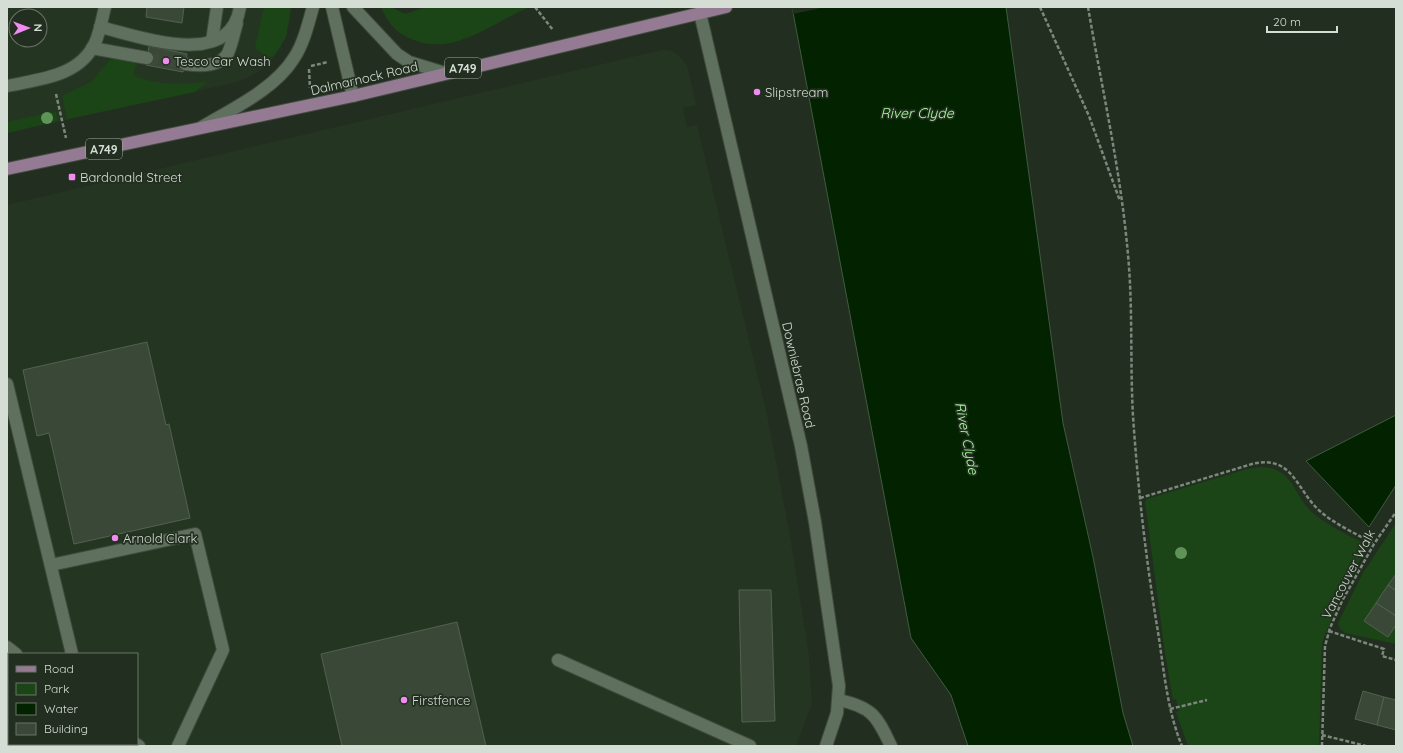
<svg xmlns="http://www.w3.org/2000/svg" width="1403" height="753" font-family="Quicksand,sans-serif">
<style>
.built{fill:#243621;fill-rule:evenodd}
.green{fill:#1b4516}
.water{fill:#022200;stroke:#415a40}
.pier{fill:#222f20}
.building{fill:#394837;stroke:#536250}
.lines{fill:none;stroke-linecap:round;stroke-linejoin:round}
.minor-tunnel{stroke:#3d493b;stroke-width:12;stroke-dasharray:12 6;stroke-linecap:butt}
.minor-casing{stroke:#404b3e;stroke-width:14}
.major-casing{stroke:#404b3e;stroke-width:14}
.path{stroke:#7d887c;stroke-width:2.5;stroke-dasharray:4 2;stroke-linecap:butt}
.minor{stroke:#60705e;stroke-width:12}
.major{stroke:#947a92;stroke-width:12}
.tree{fill:#5f9358}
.poi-dot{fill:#f38af2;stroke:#222f20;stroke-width:1.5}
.labels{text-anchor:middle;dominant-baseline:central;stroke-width:3.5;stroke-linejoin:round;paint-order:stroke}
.shield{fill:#222f20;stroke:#9faa9e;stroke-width:1}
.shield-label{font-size:12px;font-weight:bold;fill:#d5ded4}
.poi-label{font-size:13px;fill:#d5ded4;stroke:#222f20;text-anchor:start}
.street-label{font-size:13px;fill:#d5ded4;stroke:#222f20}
.water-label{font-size:14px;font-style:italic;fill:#a8fd9d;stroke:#222f20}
</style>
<rect width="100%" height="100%" fill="#222f20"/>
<!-- built -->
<g class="built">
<path d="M7,7H291L289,25L281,47L268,64L258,72L245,79L233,83L7,133ZM16,16H40V40H16Z"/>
<path d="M662,50H669L678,55L685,63L688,69L696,105L683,108L687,127L697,125L767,415L790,536L809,656L812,703L796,746H7V205ZM9,654H137V744H9Z"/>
</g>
<!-- green -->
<g class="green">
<path d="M264,7H291L286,37L273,57L266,56L255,48Z"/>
<path d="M381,7H391L405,14L426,7H530C492,22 452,59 409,38C395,32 386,20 381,7Z"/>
<path d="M118,57L137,61L133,75C155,86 183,84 207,82L195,92L67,119L62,96L91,82L110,60Z"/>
<path d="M56,111L58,121L7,133V122Z"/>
<path d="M1261,467C1295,468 1293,497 1314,514C1330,527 1351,536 1368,546L1346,585L1324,637L1322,645L1319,746H1188L1176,712L1179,711L1176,699L1173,700L1165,653L1145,502L1147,499L1247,469Z"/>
<path d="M1396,523V574L1364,621L1388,637L1396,625V644L1345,633L1340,629L1338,623L1363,573Z"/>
</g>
<!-- water -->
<g class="water">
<path d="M792,7H1006L1063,423L1093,557L1123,713L1133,746H968L951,695L911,638Z"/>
<path d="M1396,415V485L1369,527L1306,461Z"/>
</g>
<!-- pier -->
<path class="pier" d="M792,7H826L793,14Z"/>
<!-- building -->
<g class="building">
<path d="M147,7H184L182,23L146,17Z"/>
<path d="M149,46L187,54L183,72L146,65Z"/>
<path d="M147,342L166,425L169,424L190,518L74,544L49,433L37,436L23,370Z"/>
<path d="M1396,574V591L1388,585Z"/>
<path d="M1388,585L1396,591V616L1376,603Z"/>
<path d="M739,590H771L775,721L742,722Z"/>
<path d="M1376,603L1396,616V625L1388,637L1364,621Z"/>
<path d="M457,622L486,746H342L321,654Z"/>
<path d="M1363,691L1384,697L1377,725L1355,719Z"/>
<path d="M1384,697L1396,700V730L1377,725Z"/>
</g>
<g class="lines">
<!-- minor-tunnel -->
<path class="minor-tunnel" d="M147,58L185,64"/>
<!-- minor casing -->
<g class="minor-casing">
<g id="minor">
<path d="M332,7L353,96"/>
<path d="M353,7L397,54L409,62L445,73"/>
<path d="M700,13L801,446L815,522L839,686L837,713L826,746"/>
<path d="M100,27C139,36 230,71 240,7"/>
<path d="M212,41L217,7"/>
<path d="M92,48L147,58"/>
<path d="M185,64C198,66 220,68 228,53C232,44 234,33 237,23"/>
<path d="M7,86C39,79 79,77 95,43C100,32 102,19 105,7"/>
<path d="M202,127C232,109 275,89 294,58C304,43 308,24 313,7"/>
<path d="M7,384L72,654"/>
<path d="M51,565L195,534L223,650L178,746"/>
<path d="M7,647L16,654"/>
<path d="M558,660L750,746"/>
<path d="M839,700C872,707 877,716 891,746"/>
<path d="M136,744L139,746"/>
</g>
</g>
<!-- major casing -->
<g class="major-casing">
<path id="major" d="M7,169L353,96L726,7"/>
</g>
<!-- path -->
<g class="path">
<path d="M535,7L553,30"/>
<path d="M1040,7L1089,116L1120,201"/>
<path d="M1088,7C1102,89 1121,172 1128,255C1133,309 1130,363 1133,416C1138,489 1146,561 1158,632C1164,670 1167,710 1182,746"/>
<path d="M311,66L328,62"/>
<path d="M309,69L310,88"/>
<path d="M56,94L66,138"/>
<path d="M1140,498L1252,464C1294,454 1296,491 1321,512C1336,525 1357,534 1374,544"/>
<path d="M1329,631L1384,649L1382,656L1396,660"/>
<path d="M1170,709L1207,700"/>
<path d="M1322,735L1366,746"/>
<path d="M1322,746L1325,646L1330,628L1342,601L1374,544L1396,512"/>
</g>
<!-- minor -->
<use href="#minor" class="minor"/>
<!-- major -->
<use href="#major" class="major"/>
</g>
<!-- trees -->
<g class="tree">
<circle cx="47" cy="118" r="6"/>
<circle cx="1181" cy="553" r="6"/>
</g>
<!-- markers -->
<g class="poi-dot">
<circle cx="166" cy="61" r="4"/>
<circle cx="757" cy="92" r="4"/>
<rect x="68" y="173" width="8" height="8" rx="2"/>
<circle cx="115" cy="538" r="4"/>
<circle cx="404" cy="700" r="4"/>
</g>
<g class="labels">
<!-- shield labels -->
<g class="shield">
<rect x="445" y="58" width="36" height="20" rx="3"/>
<rect x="86" y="139" width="36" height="20" rx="3"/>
</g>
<g class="shield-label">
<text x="463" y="68">A749</text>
<text x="104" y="149">A749</text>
</g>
<!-- poi labels -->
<g class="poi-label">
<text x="174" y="61">Tesco Car Wash</text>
<text x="765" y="92">Slipstream</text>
<text x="80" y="177">Bardonald Street</text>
<text x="123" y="538">Arnold Clark</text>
<text x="412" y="700">Firstfence</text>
</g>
<!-- street labels -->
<g class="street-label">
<text transform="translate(364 78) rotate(-13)">Dalmarnock Road</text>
<text transform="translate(799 375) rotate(77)">Downiebrae Road</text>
<text transform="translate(1348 574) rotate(-62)">Vancouver Walk</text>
</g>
<!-- water labels -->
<g class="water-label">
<text x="917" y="113">River Clyde</text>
<text transform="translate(967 438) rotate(79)">River Clyde</text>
</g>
</g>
<!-- border -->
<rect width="1403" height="753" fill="none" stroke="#d5ded4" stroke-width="16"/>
<!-- legend -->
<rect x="8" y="653" width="130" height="92" fill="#222f20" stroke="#6a7568"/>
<rect x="16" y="666" width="20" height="6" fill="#947a92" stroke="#6a7568"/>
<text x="44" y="673" font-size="12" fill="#d5ded4">Road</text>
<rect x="16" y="683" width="20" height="12" fill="#1b4516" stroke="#6a7568"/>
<text x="44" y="693" font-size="12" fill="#d5ded4">Park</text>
<rect x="16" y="703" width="20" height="12" fill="#022200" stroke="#6a7568"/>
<text x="44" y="713" font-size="12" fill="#d5ded4">Water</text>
<rect x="16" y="723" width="20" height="12" fill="#394837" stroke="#6a7568"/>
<text x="44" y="733" font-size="12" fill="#d5ded4">Building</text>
<!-- north arrow -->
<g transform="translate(28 28) rotate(89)"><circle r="19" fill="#222f20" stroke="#6a7568"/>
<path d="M0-3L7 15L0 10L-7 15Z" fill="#f38af2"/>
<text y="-6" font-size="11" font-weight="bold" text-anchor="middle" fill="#d5ded4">N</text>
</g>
<!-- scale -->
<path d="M1267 26v6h70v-6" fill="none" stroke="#d5ded4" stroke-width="2"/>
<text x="1273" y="26" font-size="12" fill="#d5ded4" stroke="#222f20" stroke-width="3" paint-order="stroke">20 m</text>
</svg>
